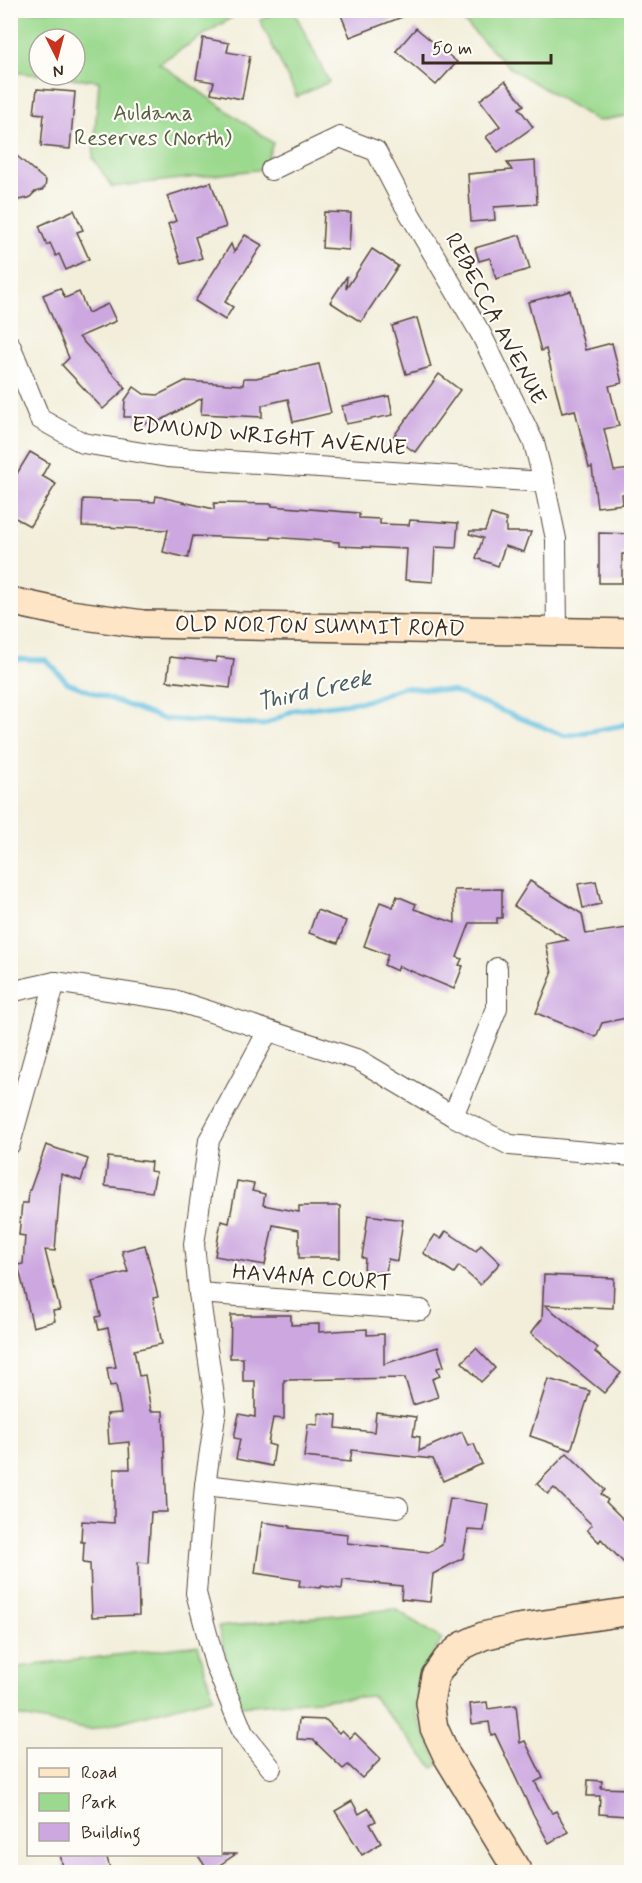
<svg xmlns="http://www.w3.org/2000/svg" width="642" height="1883" font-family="Mynerve,sans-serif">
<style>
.green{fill:#9bd98e;stroke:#6b8256;stroke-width:1.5}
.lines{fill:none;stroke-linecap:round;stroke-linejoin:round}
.stream{stroke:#63c0e1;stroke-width:5}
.building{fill:#cca7e0}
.minor-casing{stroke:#56473a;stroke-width:22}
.secondary-casing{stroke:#56473a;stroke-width:30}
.minor{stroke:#fff;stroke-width:20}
.secondary{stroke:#fde5c5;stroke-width:27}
.labels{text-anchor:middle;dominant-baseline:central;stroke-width:4.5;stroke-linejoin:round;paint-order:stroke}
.park-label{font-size:22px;fill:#585f40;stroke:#fdfcf7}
.street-label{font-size:22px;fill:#3b2a1e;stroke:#fdfcf7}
.water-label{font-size:24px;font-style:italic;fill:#495e62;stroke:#fdfcf7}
</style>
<rect width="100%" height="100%" fill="#fdfcf7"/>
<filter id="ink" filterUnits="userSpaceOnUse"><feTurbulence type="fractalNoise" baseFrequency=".0167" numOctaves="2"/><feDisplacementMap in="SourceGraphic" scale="12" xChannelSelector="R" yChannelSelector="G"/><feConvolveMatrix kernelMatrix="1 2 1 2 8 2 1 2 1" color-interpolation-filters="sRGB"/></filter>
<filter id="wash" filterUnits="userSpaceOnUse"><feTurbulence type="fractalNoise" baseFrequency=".008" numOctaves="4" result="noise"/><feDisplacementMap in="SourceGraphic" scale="24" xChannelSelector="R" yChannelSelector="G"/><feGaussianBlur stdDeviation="1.35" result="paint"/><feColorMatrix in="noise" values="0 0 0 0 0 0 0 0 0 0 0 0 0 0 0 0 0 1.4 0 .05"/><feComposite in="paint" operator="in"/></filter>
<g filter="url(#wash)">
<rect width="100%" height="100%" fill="#f2eeda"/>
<!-- green -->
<g class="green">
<path d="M11,11H242L159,63L273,143L264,169L112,187L93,158L99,81L42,75H75V39H39V75L11,72Z"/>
<path d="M280,11H294L329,82L297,97L260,20Z"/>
<path d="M453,11H631V115L597,121L510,68Z"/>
<path d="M395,1609L442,1639L418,1681L416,1715L439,1764L433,1768L372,1696L239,1706L218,1627Z"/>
<path d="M198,1645L213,1697L90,1730L11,1715V1668Z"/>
</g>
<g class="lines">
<!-- stream -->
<path class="stream" d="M10,659L46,660L68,683L163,719L264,725L294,710L366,701L402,687L452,691L565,736L619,726L632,722"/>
</g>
<g id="blocks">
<!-- building -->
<g class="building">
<path d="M339,10H414L415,12L350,37Z"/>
<path d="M416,28L457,62L436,85L396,51Z"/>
<path d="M203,38L229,43L227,52L250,56L242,99L211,93L214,82L196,79Z"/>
<path d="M505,81L524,105L519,108L533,127L498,152L486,137L500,126L480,100Z"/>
<path d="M37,89L75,92L70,149L41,146L44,114L34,113Z"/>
<path d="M10,150L46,181L45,187L42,190L35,192L29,198L18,200L10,193Z"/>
<path d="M535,161L537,204L494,207L495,220L471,222L468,174L512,170L507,163Z"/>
<path d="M211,182L226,227L195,237L202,258L181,264L168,224L176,221L167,196Z"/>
<path d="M74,210L83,230L77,232L89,259L66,270L59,254L56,256L50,243L47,245L39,226Z"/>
<path d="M324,212L351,213L349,250L322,248Z"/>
<path d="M245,235L262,245L225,302L233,307L225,320L195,301L231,244L234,252Z"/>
<path d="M520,235L530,269L496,279L490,258L479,261L475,248Z"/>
<path d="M372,249L398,266L361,322L330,302L347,276L346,289Z"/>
<path d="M60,288L65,298L79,292L88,313L108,304L116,321L79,337L126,388L103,409L62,365L69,358L43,295Z"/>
<path d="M571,291L585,350L612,343L622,383L609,386L619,426L604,429L614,471L632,469V492L622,494L623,504L597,507L592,467L589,468L575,410L562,413L546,349L541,351L528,302Z"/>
<path d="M417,318L431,367L406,374L392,326Z"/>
<path d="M319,364L331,413L293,422L288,399L262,405V417L201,414L202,398L156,423H135V417H124L125,400L134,387L144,394L158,395L185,381L243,385L244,378H256Z"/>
<path d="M439,374L460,390L415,452L393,437Z"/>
<path d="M389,396L393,415L346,424L342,406Z"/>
<path d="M30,452L49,463L42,476L56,484L30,526L10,515V485Z"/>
<path d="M156,496L214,509V503L272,504V506L359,513V518L380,519V524L409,525L410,520L458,523L456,548L435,547L433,582L405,580L407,549L339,546V542L271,537V539L193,536L188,558L163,552L168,530L82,526L83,499L155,502Z"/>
<path d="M491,514L506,519V532H531L524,552L505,546L498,566L476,558L483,538L469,534L470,531H485Z"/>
<path d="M599,533L632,534V554H622V583H599Z"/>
<path d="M170,657L216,662L217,657L234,659L230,688L167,681Z"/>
<path d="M530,881L582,914L586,934L627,928L632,960V1017L602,1023L596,1037L536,1013L552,974L546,944L568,940L514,906Z"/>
<path d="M596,881L601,904L583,908L578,884Z"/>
<path d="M502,889V918H497V923H470L457,957L462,959L459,965L463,966L454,989L399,966L397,971L384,965L388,955L364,946L380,902L393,907L397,896L416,904L414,909L455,923L454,890Z"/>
<path d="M317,910L346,921L338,943L309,933Z"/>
<path d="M46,1145L88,1159L81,1181L61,1174L55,1251L45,1250L60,1310L53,1311L55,1321L33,1327L18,1265L23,1264L25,1236L19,1235L22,1203H28L29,1190H30Z"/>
<path d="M108,1157L151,1162L150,1171L156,1172L152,1192L105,1186Z"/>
<path d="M237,1181L254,1184L252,1191L265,1194L263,1205L299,1212V1206H340V1258H299V1230L273,1225L265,1265L215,1256L221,1221L229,1223Z"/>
<path d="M368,1215L403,1220L397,1261L388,1259L386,1273L364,1270L365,1258H362Z"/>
<path d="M446,1231L476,1251L481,1245L500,1263L480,1285L459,1266L454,1273L423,1253L435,1235L441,1239Z"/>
<path d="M145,1245L158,1297L153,1298L162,1344L134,1350L139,1376L145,1375L151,1411H163L167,1512H151L148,1563L138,1562L139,1615L92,1617L90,1564L83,1563L84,1542H81L82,1521L114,1523V1469H130L129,1442L109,1444L107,1414L121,1413L116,1385L110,1386L107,1368L116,1367L108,1328L99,1330L96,1317L101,1316L92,1281L128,1272L122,1251Z"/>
<path d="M544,1275L614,1278L613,1308L545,1305L598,1348L595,1352L621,1373L604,1393L531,1333L542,1319Z"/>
<path d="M231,1315H291V1325L319,1324V1332L367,1329V1335L384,1334V1364L438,1347L444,1366L437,1368L440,1376L432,1379L438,1397L413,1405L405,1378L284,1380V1419L273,1418L268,1444L275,1446L272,1466L236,1459L240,1439L234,1438L239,1414L255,1417V1381H243V1358H230Z"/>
<path d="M476,1348L495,1368L481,1382L462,1362Z"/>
<path d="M548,1379L590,1391L571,1450L530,1436Z"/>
<path d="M376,1412L416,1417L413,1436L420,1437L419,1451L462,1432L468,1446L474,1444L482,1464L443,1481L433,1459L352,1450L350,1462L304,1457L308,1424L318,1425L319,1413L337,1415L336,1428L374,1432Z"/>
<path d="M567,1453L605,1490L601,1494L608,1500L606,1502L632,1528V1556L624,1563L601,1539L599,1542L587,1530L592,1525L554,1488L548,1494L537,1484Z"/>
<path d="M450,1498L488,1504L484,1531L468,1530L463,1558L433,1574L430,1602L401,1599L402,1586L343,1580L342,1589L321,1586V1588L299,1586L300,1580L255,1573L262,1522L290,1526V1528L348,1534L347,1543L430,1552L442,1545Z"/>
<path d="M487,1702L488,1709L516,1705L520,1743L525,1741L543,1778L535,1782L552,1813L556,1811L568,1832L549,1843L531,1810L495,1734L491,1735L489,1722L472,1724L470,1704Z"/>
<path d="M299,1719L326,1720L339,1733L342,1730L350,1738L355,1733L381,1759L362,1778L348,1765L343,1769L313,1740L297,1739Z"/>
<path d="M588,1780L602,1781L601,1788L629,1789L627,1816L599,1814L600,1796H587Z"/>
<path d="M352,1801L359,1814L369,1808L376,1821L370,1824L381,1843L362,1855L335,1811Z"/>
<path d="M60,1854H106L111,1872H64Z"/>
<path d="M197,1854H236L209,1872Z"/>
</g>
</g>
</g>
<g filter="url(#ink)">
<use href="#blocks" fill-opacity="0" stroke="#56473a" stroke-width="1.5"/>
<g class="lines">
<!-- minor casing -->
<g class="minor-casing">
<g id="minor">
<path d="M271,170L340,137L376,151L401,199L481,334L534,443L544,482L556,539L557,631"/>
<path d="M10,345L40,419L83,443L167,457L544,482"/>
<path d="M10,992L55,982L174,1000L359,1060L453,1116L510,1145L632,1156"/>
<path d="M268,1031L209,1140L194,1244L199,1293L216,1410L205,1485L196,1593L215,1664L243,1733L271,1768"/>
<path d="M453,1116L497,1008V968"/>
<path d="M10,1144L55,982"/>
<path d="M199,1293L421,1310"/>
<path d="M205,1485L398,1507"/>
</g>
</g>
<!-- secondary casing -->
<g class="secondary-casing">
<g id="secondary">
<path d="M10,601L70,614L143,624L632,633"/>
<path d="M518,1872L447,1756L434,1728L430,1703L435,1676L447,1659L462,1646L483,1636L517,1628L632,1611"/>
</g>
</g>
<!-- minor -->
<use href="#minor" class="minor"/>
<!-- secondary -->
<use href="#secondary" class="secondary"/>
</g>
</g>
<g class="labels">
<!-- park labels -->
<g class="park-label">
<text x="153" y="114">Auldana<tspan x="153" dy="25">Reserves (North)</tspan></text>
</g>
<!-- street labels -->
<g class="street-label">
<text transform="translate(495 319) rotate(62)">REBECCA AVENUE</text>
<text transform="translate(269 437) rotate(5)">EDMUND WRIGHT AVENUE</text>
<text transform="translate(320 627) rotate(1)">OLD NORTON SUMMIT ROAD</text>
<text transform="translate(312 1278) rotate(4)">HAVANA COURT</text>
</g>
<!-- water labels -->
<g class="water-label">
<text transform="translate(314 691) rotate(-13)">Third Creek</text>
</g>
</g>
<!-- margin -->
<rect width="642" height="1883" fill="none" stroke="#fdfcf7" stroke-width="36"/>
<!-- legend -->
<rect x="27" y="1748" width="195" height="108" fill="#fdfcf7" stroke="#afa8a0" stroke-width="1.5"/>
<rect x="39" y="1768" width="30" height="9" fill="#fde5c5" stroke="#afa8a0" stroke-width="1.5"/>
<text x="81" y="1778" font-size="18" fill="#3b2a1e">Road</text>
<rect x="39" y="1793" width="30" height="18" fill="#9bd98e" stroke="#afa8a0" stroke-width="1.5"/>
<text x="81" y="1808" font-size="18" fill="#3b2a1e">Park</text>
<rect x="39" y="1823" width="30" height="18" fill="#cca7e0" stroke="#afa8a0" stroke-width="1.5"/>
<text x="81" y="1838" font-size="18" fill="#3b2a1e">Building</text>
<!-- north arrow -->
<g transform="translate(57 57) rotate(174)"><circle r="28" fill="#fdfcf7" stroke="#afa8a0" stroke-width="1.5"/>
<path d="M0-4.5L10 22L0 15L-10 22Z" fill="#c8321e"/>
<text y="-9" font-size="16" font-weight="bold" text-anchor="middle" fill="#3b2a1e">N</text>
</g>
<!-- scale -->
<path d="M423 54v9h128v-9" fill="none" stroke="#3b2a1e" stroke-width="3"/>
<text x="432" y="54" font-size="18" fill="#3b2a1e" stroke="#fdfcf7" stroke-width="4.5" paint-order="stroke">50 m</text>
</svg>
